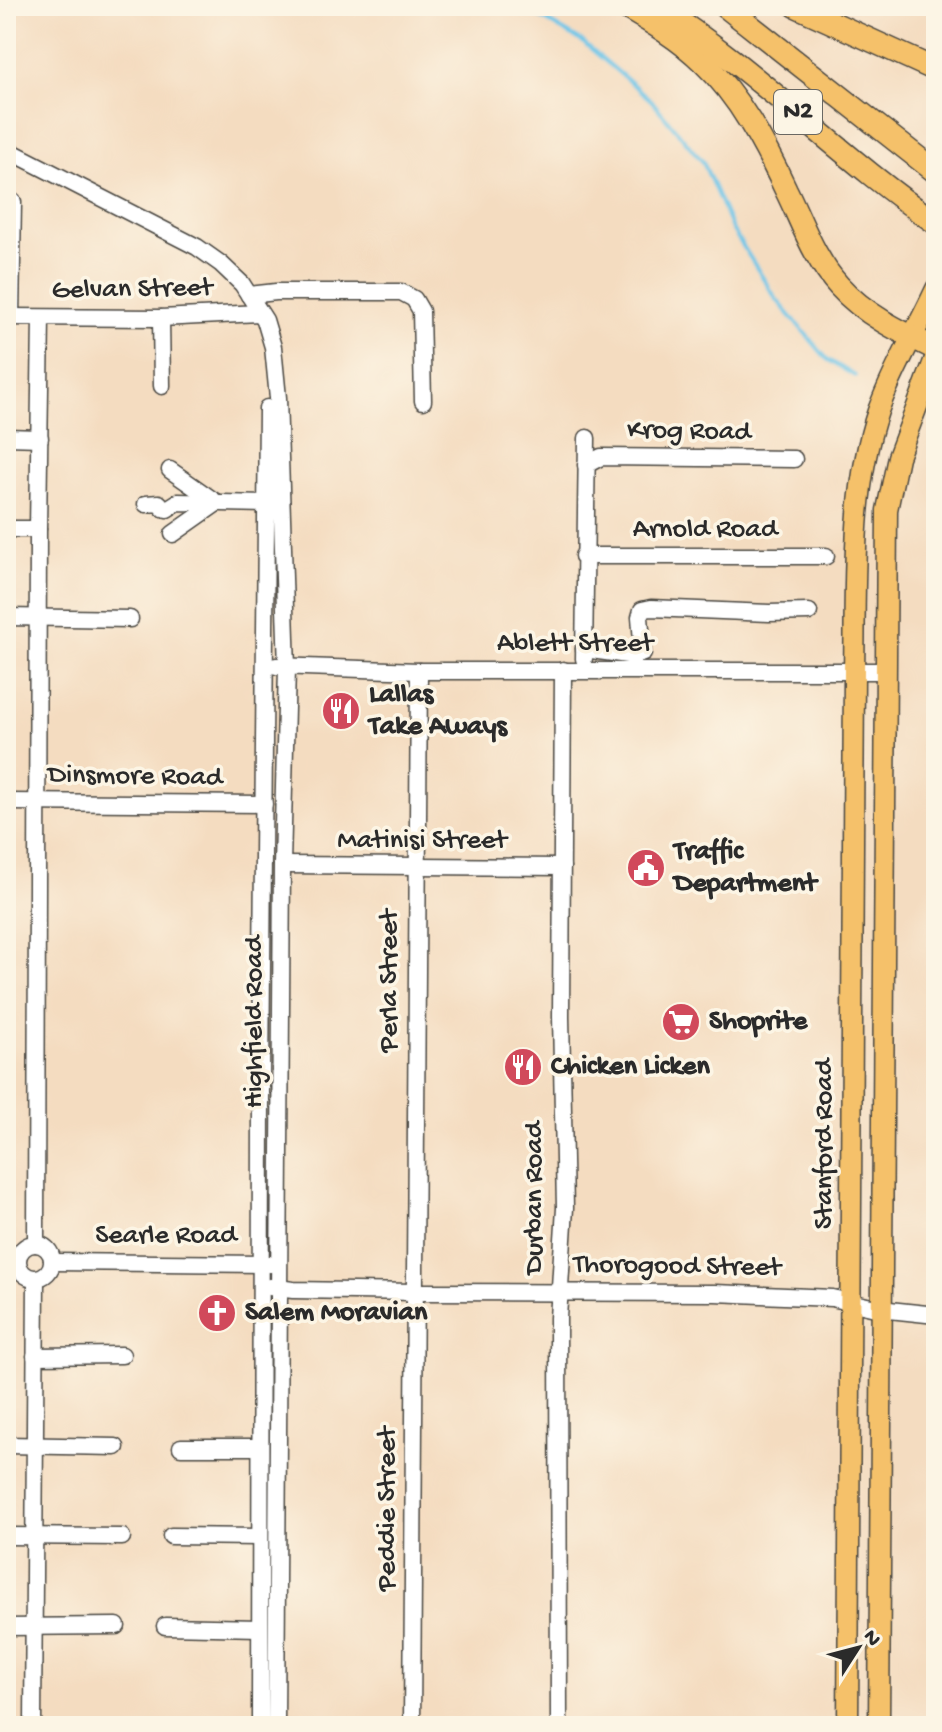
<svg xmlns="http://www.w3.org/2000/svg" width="942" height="1732" font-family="'Gochi Hand',sans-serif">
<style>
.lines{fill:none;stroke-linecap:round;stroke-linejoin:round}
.stream{stroke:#6bc4e8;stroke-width:4}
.minor-casing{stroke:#494641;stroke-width:19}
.major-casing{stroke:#494641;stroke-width:23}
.highway-casing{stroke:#494641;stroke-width:25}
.minor{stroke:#fff;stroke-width:16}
.major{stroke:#f5c16b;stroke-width:20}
.highway{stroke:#f5c16b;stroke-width:22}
.labels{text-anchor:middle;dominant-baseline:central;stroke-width:7;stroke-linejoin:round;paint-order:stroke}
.shield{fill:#fcf5e5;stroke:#6a6863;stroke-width:2}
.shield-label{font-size:26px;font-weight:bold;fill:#2b2b2b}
.street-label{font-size:28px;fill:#2b2b2b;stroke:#fcf5e5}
.poi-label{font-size:28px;font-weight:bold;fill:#2b2b2b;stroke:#fcf5e5;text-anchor:start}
</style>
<rect width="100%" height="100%" fill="#fcf5e5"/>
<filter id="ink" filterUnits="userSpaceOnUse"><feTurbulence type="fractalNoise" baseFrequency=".0125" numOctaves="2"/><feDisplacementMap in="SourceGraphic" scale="16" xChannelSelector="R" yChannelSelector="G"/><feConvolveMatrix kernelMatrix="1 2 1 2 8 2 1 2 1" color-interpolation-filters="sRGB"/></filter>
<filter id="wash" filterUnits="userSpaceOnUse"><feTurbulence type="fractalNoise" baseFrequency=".006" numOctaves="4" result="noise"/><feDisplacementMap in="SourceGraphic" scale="32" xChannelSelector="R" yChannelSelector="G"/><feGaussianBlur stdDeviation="1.8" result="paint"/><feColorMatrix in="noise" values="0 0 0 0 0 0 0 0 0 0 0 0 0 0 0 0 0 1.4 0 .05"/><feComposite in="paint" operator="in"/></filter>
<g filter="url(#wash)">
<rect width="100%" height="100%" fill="#f4dcc0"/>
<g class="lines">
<!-- stream -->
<path class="stream" d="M521,6L583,42L651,100L703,162L732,229L777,300L827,359L855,376"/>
</g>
</g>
<g filter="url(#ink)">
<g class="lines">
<!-- minor casing -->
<g class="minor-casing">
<g id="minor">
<path d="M6,149L197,247L221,264L242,284L265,320L273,347L278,398L287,668L282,865L276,1726"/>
<path d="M249,295L276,292H401L414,299L421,311L423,401"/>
<path d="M6,317L161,318L259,313"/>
<path d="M11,317L13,202"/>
<path d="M161,318L162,386"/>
<path d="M6,437L40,438"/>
<path d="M586,465L601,457L794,459"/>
<path d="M170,470L217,503L173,534"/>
<path d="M146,504L159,503L163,508L167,509L178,502L266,504"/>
<path d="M6,529H38"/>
<path d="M583,556H826"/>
<path d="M6,617L130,619"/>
<path d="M584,649L635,656L643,653L640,617L642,610L651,608L769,613L809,612"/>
<path d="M584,659L587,438"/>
<path d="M276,666L419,671H885"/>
<path d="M6,802L264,804"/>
<path d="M282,865L562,867"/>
<circle cx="35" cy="1261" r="17"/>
<path d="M36,1244L38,529L41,318"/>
<path d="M53,1262L271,1264"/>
<path d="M270,1287L293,1290L415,1292L715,1293L832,1298L880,1309L936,1315"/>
<path d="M35,1356L122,1355"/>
<path d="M6,1445L116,1447"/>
<path d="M181,1447H260"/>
<path d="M6,1536L122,1537"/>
<path d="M171,1536L260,1537"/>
<path d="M165,1626L260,1628"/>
<path d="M6,1627L117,1626"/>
<path d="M33,1726L36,1279"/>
<path d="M260,1726L261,1080L267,408"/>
<path d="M412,1726L419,671"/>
<path d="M559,1726L558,1318L565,1208L561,1017L563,670"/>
</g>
</g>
<!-- major casing -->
<g class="major-casing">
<g id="major">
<path d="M848,1726L854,671C856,585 850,494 878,411C893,369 917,330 936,289"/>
<path d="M879,1726L887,510L898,457L936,356"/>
</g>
</g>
<!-- highway casing -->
<g class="highway-casing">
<g id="highway">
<path d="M623,6C651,22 680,39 703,62C739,96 765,145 786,190C802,222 814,259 839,286C865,315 901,332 936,349"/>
<path d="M656,6C756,69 838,156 936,223"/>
<path d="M725,6L936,172"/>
<path d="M796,6L936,70"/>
</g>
</g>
<!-- minor -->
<use href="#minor" class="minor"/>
<!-- major -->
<use href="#major" class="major"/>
<!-- highway -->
<use href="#highway" class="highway"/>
</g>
</g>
<!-- icons -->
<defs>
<g id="restaurant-disc" transform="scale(2)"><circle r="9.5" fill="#d1495b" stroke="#fcf5e5"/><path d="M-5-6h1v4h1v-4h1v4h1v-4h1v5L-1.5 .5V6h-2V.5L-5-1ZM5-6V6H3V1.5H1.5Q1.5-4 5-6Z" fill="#fff"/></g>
<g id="civic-disc" transform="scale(2)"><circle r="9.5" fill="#d1495b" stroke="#fcf5e5"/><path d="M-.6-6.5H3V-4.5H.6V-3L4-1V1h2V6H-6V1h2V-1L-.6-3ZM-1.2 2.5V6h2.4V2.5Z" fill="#fff"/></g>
<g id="supermarket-disc" transform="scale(2)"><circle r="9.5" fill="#d1495b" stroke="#fcf5e5"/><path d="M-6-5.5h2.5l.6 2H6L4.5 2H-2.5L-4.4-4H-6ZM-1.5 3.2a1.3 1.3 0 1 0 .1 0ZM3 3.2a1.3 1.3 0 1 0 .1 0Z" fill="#fff"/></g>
<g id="church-disc" transform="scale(2)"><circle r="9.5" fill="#d1495b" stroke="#fcf5e5"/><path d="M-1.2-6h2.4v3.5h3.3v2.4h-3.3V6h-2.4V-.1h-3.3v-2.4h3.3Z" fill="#fff"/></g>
</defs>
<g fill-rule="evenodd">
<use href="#restaurant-disc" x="341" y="711"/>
<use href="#civic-disc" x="646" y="868"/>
<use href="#supermarket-disc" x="681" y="1022"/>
<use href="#restaurant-disc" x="523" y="1067"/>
<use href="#church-disc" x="217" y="1313"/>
</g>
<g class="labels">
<!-- shield labels -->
<rect class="shield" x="774" y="90" width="48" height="44" rx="6"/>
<g class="shield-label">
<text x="798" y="112">N2</text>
</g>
<!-- street labels -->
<g class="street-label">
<text transform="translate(132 290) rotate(-1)">Gelvan Street</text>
<text transform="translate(689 432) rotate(1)">Krog Road</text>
<text x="705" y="530">Arnold Road</text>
<text x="575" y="644">Ablett Street</text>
<text transform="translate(135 777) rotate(1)">Dinsmore Road</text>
<text x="422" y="841">Matinisi Street</text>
<text transform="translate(390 981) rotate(-90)">Perla Street</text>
<text transform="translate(255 1022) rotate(-90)">Highfield Road</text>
<text transform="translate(825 1144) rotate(-90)">Stanford Road</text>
<text transform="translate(535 1198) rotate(-90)">Durban Road</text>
<text x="166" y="1236">Searle Road</text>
<text transform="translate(677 1267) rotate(1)">Thorogood Street</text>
<text transform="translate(388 1509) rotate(-90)">Peddie Street</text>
</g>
<!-- poi labels -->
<g class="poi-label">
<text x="369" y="695">Lallas<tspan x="369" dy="32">Take Aways</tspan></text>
<text x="674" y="852">Traffic<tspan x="674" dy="32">Department</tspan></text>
<text x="709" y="1022">Shoprite</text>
<text x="551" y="1067">Chicken Licken</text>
<text x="245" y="1313">Salem Moravian</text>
</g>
</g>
<!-- margin -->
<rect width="942" height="1732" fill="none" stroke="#fcf5e5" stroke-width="32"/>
<!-- north arrow -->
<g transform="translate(858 1648) rotate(54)" stroke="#fcf5e5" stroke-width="6" paint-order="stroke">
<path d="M0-6L14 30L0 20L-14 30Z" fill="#2b2b2b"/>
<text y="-12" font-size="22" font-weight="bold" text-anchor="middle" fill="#2b2b2b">N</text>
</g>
</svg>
